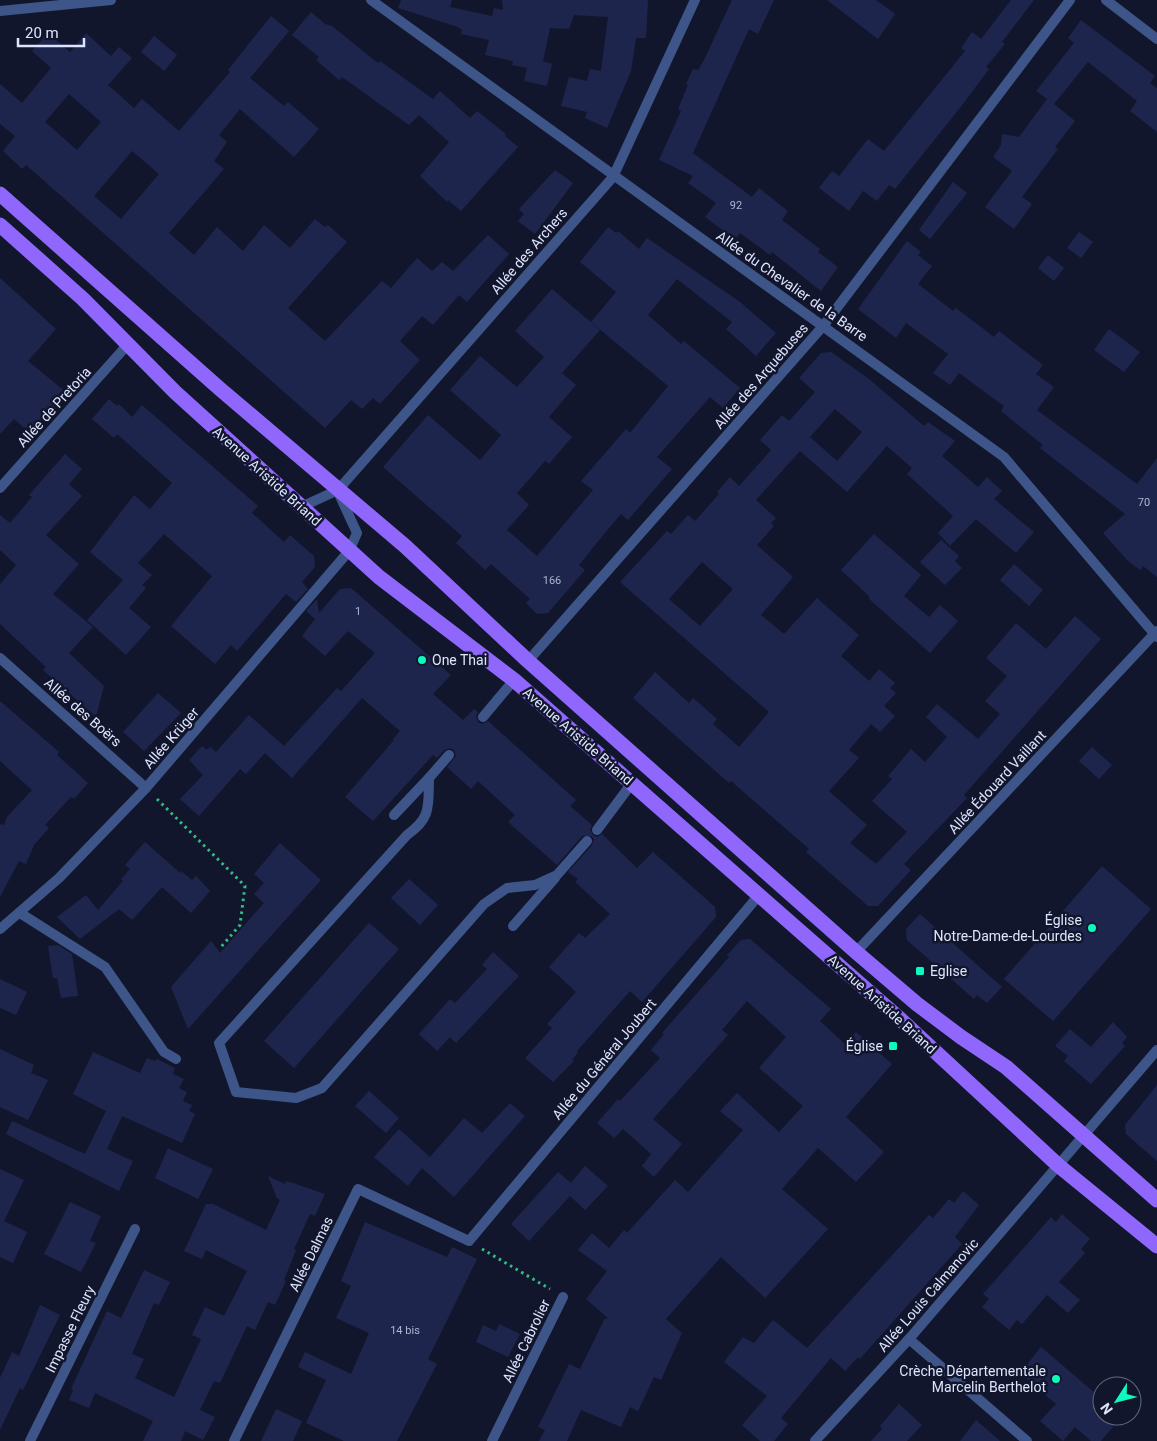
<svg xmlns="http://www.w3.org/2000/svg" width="1157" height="1441" font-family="Roboto,sans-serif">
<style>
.building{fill:#1e254c;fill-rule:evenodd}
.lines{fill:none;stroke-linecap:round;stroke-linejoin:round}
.path{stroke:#34bc84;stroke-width:3;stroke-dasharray:2.5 4;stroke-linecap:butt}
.service{stroke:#3e5589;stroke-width:10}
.minor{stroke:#3e5589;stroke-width:10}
.primary{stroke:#9067fc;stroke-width:15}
.poi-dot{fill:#0dfabf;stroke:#12162c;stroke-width:2}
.labels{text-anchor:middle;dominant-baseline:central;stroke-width:5;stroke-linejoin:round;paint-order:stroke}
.number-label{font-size:11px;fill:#adb5d2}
.street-label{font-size:14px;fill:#dde5fe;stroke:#12162c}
.poi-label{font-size:14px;fill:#dde5fe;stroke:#12162c;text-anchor:end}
</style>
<rect width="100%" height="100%" fill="#12162c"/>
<!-- building -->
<g class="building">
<path d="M401,0H452L450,7L492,16L494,8L503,10L502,0H648L646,38H636L631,71L607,128L585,118L587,112L561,106L569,77L587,81L590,69L601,71L608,17L574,15L569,29L550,28L543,61L552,64L547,86L524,81L527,68L512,65L513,61L485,55L489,40L461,34L462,30L458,27L398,8Z"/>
<path d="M732,0H774L758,34L749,29L693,153L752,197L759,188L788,211L782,220L820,249L818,252L838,267L821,291L772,252L770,255L740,233L735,239L705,217L716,203L688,183L693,176L659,160L681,111L678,109L688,85L686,84L693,69L698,70L704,60Z"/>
<path d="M827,0H876L895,14L878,39Z"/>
<path d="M1011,0H1034L1002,42L1005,44L986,67L989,69L963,104L895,189L889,185L877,201L863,191L849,211L819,188L832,171L839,176L868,139L884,151L965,51L961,48L972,32L981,39Z"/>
<path d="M311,12L325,24L332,26L378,63L380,61L433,99L440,91L470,118L477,111L506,134L505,136L518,147L461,211L448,200L447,202L420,176L449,142L419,115L409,125L342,77L339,80L316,60L319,57L292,35Z"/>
<path d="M271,16L289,31L250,78L284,106L288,102L319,129L294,157L240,109L219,135L227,142L214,161L224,169L169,233L194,255L217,227L243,251L264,225L290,248L315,219L325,227L328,225L347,242L288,308L325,341L382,281L391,288L417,258L432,271L442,262L453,271L488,235L509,254L467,302L459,295L433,325L422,316L400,341L420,360L380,404L373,398L362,409L351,400L325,428L26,165L22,169L3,151L15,136L0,124V84L22,103L51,68L32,51L48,33L70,52L86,33L111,56L119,47L132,58L108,85L134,108L142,99L179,131L230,72L228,70ZM69,94L101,122L77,150L45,122ZM132,151L159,174L121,219L94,196Z"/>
<path d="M1081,20L1155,76L1150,83L1157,88V132L1130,111L1137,101L1088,62L1054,104L1075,121L1055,147L1058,149L1022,197L1032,204L1014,229L985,207L1012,171L993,157L1001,145L1002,134L1019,137L1047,99L1036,91L1074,43L1068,38Z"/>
<path d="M154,36L177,55L164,71L141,52Z"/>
<path d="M555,170L573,183L535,234L518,221L524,214L519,209Z"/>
<path d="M953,182L967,193L930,239L919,230Z"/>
<path d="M608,227L616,233L618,231L639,249L647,238L740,302L776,333L756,356L726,329L732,322L677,279L648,315L681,344L684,341L740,388L723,408L710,397L657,457L672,469L628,520L621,514L600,539L579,565L585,570L548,613L537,614L526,603L530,599L491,564L485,570L456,543L462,536L383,467L428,415L480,460L501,435L450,390L480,356L517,387L544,357L515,331L552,289L600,330L562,373L576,385L549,417L572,437L549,464L545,461L517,493L529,505L507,530L537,556L593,490L581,481L626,429L630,433L668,386L591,322L616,292L580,262Z"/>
<path d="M1079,232L1093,242L1081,258L1067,248Z"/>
<path d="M907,241L921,252L918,255L932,266L918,284L953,311L956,308L994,337L999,331L1043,365L1036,374L1054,387L1037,410L1137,484L1157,458V577L1143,566L1140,570L1127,560L1103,533L1125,514L1040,448L1043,445L1001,411L1004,406L959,373L950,385L933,373L948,354L906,323L896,338L858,309Z"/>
<path d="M1048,255L1064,268L1054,281L1038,268Z"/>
<path d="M0,278L56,329L28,361L67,393L31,434L14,419L0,434Z"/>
<path d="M1109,329L1140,352L1124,372L1094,350Z"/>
<path d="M831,352L869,379L924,426L928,422L955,441L942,456L978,487L987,477L1002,491L994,499L1034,532L1016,553L976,519L950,546L938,533L953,516L907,474L912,468L887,446L847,492L800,451L756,500L776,518L771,523L774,526L757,545L793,577L761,615L784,634L817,598L859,635L841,656L869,681L879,669L895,683L890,688L896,693L884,706L895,716L880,732L871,724L849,750L859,758L829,791L867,825L850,843L876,864L907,832L872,801L892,779L888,776L911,749L925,762L947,737L926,717L937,704L978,739L1000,714L985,701L1007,676L986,658L1016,623L1046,649L1075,616L1101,639L964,795L967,798L904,864L911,870L878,906H868L806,852L809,849L731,781L729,783L633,698L655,672L689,703L693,698L717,719L713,724L739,747L769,712L620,582L667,531L671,534L688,515L695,521L719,494L717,492L730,477L739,486L771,450L760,440L782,415L789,421L815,392L799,378L821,353ZM835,409L862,432L837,461L810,437ZM702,562L733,589L700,626L669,599Z"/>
<path d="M109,399L117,406L119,404L132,417L142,405L258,506L252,513L284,542L290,535L314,556L315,567L302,582L308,589L296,602L286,594L237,651L231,645L215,664L171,626L212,576L164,534L138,563L152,575L142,585L146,588L129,608L151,627L126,655L87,620L123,580L90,552L134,495L150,509L172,483L117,434L114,438L92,419Z"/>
<path d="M65,454L82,469L69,484L82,496L46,535L79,564L53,594L93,627L69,653L104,686L96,717L43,670L46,667L0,624V584L16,565L0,550V515L10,523L32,497L29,495Z"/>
<path d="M874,534L921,575L904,596L929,617L940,605L958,621L930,653L868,598L870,597L841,570Z"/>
<path d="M941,540L959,556L955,561L962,568L945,585L920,562Z"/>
<path d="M1014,564L1043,590L1029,606L1000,580Z"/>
<path d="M351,588L451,675L433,694L463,720L474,709L478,712L476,716L478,722L482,724L488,721L576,800L570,806L592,825L590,830L593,835L597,837L602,834L637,868L653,852L715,907L716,917L642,1002L630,991L577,1051L578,1052L572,1060L574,1061L553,1082L525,1058L552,1028L547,1024L576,992L549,967L579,933L585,938L610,914L575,882L578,879L568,872L592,845L594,839L591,836H582L557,865L508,822L515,815L478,781L471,789L447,767L456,756L454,750L450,748L444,750L437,758L433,755L373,821L345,797L394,740L393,739L400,731L362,698L292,778L265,753L246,774L240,769L199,816L180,799L203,775L189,760L202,746L207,750L210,747L216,752L249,715L284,746L337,688L341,691L375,653L348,631L325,656L302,636L315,619L306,611L317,599L319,613L340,589Z"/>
<path d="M158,693L181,713L144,751L123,732Z"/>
<path d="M0,701L59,752L57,755L88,783L74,799L71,797L45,825L49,828L34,845L26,864L19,861L0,897V824L4,825L7,817L32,790L0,761Z"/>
<path d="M1092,747L1112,765L1099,779L1079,761Z"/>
<path d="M145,842L180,873L181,871L192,880L196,876L210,891L191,913L162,887L132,920L119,909L80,939L57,917L86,895L98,910L123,881L121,879L130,869L125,865Z"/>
<path d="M280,843L321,880L188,1029L171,987L211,941L220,953L264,903L254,894L264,883L254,874Z"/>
<path d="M1102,866L1151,909L1053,1021L1004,979Z"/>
<path d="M409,879L438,905L420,925L391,898Z"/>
<path d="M920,914L1002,987L987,1003L977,995L974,999L907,940L906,929Z"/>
<path d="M369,923L399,949L294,1068L264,1041Z"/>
<path d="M750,939L831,1009L820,1021L845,1044L856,1032L892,1064L846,1117L884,1152L856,1182L818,1148L782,1189L828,1229L765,1298L721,1257L666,1319L682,1333L661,1380L654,1377L638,1411L630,1407L621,1427L581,1410L567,1441H539L545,1430L538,1427L569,1364L580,1369L605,1318L609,1319L586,1299L607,1271L578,1250L592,1233L609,1248L624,1230L627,1233L675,1180L688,1192L743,1130L720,1111L737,1093L779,1132L803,1106L759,1068L786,1037L747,1001L722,1030L728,1035L653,1119L682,1144L654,1177L642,1166L651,1154L623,1129L614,1138L597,1123L618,1099L620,1101L660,1058L651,1050L664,1034L662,1033L729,957L727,955L741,940Z"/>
<path d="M58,945L72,954L78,996L61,998L57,978H53L48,946Z"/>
<path d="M493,952L519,976L456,1043L450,1037L437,1051L419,1034L450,999L455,1003L487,969L482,965Z"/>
<path d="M0,979L27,992L16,1015L0,1008Z"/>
<path d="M1113,1022L1127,1037L1122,1043L1125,1046L1091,1084L1064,1061L1068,1056L1055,1046L1070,1029L1091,1047Z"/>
<path d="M0,1049L34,1065L31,1073L48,1080L28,1120L0,1107Z"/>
<path d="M93,1052L140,1073L147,1058L155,1061L157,1059L175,1068L173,1074L184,1079L179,1088L187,1092L183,1101L192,1105L189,1111L195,1114L182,1143L122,1116L107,1149L133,1161L119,1191L6,1134L12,1121L85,1154L106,1111L73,1094Z"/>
<path d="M1157,1085V1161L1126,1134L1125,1125Z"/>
<path d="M369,1091L399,1118L386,1133L355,1106Z"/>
<path d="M510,1103L525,1116L454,1197L422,1168L408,1186L374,1157L399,1129L430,1157L464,1118L482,1133Z"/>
<path d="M168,1148L213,1169L198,1199L155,1178Z"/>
<path d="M585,1166L608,1186L585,1210L570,1196L529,1241L511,1224L558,1172L571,1183Z"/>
<path d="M0,1169L24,1180L4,1221L27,1232L13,1263L0,1257Z"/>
<path d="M268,1176L285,1184L287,1181L325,1194L315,1216L310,1214L294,1249L296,1250L284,1280L286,1281L275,1305L268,1302L255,1330L247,1326L220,1383L214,1381L200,1410L215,1417L203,1440L185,1431L181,1441H143L153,1421L95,1393L89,1408L69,1400L73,1390L71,1389L107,1311L121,1318L144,1270L170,1282L159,1305L154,1303L132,1354L144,1359L135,1378L174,1397L201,1339L192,1335L205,1307L224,1316L247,1271L206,1250L202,1259L184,1251L206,1204H213L266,1230L280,1200L277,1198Z"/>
<path d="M963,1191L979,1205L955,1237L962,1244L860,1359L858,1357L845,1371L831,1358L781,1418L788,1424L774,1441H760L742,1425L767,1396L724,1362L743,1337L754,1343L773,1320L807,1348L929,1215L933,1218L949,1199L954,1203Z"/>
<path d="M70,1202L101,1216L90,1241L96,1243L81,1272L44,1254Z"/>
<path d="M1062,1214L1090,1239L1081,1249L1085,1253L1059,1282L1080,1300L1068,1313L1047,1295L1022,1324L1017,1320L1009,1330L982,1307L989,1299L983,1294L1051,1217L1056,1222Z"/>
<path d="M365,1222L447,1257L452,1247L477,1259L428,1359L437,1364L397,1441H344L306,1423L326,1380L298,1367L305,1352L351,1374L369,1333L336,1318L351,1286L341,1281Z"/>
<path d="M40,1305L60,1315L23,1390L20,1388L0,1430V1378L12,1352L19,1356Z"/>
<path d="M499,1324L520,1334L508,1357L476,1342L483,1325L496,1331Z"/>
<path d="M1041,1347L1102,1399V1416H1122L1101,1441H1091L1075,1427L1063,1441L1040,1421L1056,1404L1020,1373Z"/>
<path d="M899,1404L922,1425L907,1441H871L882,1429L880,1426Z"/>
<path d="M276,1409L302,1421L293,1441H261Z"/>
<path d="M976,1420L1000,1441H960Z"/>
</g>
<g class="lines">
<!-- path -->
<g class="path">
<path d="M157,799L245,886L240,925L221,947"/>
<path d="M482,1249L550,1289"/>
</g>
<!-- service -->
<g class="service">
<path d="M483,717L514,680"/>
<path d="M449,755L429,778C428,806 432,817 407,835L219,1043L236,1092L296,1098L322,1088L484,904L507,888L535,885L557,875L587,841"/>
<path d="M394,815L429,778"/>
<path d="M597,830L632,783"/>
<path d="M20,913L105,967L164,1052L176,1059"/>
<path d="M513,926L555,878"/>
<path d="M30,1441L135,1229"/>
</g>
<!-- minor -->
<g class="minor">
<path d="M371,0L1004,457L1157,637"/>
<path d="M1106,0L1157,39"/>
<path d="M0,11L111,0"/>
<path d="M0,488L129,343"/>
<path d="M301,507L338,490L613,177L695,0"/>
<path d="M0,658L146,788"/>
<path d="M528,661L824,325L1070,0"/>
<path d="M0,929L59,878L146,788L349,551L357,533L339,494"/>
<path d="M856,952L1157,631"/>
<path d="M909,1339L1027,1441"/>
<path d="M234,1441L358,1189L469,1241L759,895"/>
<path d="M492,1441L563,1297"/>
<path d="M815,1441L909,1339L1157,1050"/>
</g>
<!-- primary -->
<g class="primary">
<path d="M0,194L220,389L405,546L528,661L856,952L917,1004L961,1037L1006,1067L1157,1200"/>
<path d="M0,225L83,299L175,392L379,577L514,680L901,1020L1059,1166L1157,1246"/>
</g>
</g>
<!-- markers -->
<g class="poi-dot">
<circle cx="422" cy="660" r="5"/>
<circle cx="1092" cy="928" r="5"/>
<rect x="915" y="966" width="10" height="10" rx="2.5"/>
<rect x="888" y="1041" width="10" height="10" rx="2.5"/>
<circle cx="1056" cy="1379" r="5"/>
</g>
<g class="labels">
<!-- number labels -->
<g class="number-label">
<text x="736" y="205">92</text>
<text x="1144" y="502">70</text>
<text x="552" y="580">166</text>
<text x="358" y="611">1</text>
<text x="405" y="1330">14 bis</text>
</g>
<!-- street labels -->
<g class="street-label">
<text transform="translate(529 251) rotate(-49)">Allée des Archers</text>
<text transform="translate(792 286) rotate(35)">Allée du Chevalier de la Barre</text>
<text transform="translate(761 376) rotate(-49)">Allée des Arquebuses</text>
<text transform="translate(54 407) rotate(-48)">Allée de Pretoria</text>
<text transform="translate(267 476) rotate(42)">Avenue Aristide Briand</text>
<text transform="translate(83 712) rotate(41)">Allée des Boërs</text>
<text transform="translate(578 736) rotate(41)">Avenue Aristide Briand</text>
<text transform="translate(171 738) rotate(-49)">Allée Krüger</text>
<text transform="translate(997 782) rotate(-47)">Allée Édouard Vaillant</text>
<text transform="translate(882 1004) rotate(42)">Avenue Aristide Briand</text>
<text transform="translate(604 1059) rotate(-50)">Allée du Général Joubert</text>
<text transform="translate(311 1254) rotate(-64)">Allée Dalmas</text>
<text transform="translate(928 1295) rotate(-49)">Allée Louis Calmanovic</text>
<text transform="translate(70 1329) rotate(-64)">Impasse Fleury</text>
<text transform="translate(526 1341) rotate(-64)">Allée Cabrolier</text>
</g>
<!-- poi labels -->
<g class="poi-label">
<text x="432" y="660" text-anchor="start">One Thai</text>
<text x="1082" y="920">Église<tspan x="1082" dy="16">Notre-Dame-de-Lourdes</tspan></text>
<text x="930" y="971" text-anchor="start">Eglise</text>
<text x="883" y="1046">Église</text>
<text x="1046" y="1371">Crèche Départementale<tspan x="1046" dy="16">Marcelin Berthelot</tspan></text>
</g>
</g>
<!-- north arrow -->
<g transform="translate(1117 1401) rotate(234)"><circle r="24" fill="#12162c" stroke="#636980"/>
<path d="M0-4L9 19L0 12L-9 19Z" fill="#0dfabf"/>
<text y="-8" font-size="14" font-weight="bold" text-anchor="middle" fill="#dde5fe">N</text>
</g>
<!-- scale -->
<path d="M18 38v8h66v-8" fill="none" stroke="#dde5fe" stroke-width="2.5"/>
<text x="25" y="38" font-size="15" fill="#dde5fe" stroke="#12162c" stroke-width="4" paint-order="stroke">20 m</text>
</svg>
